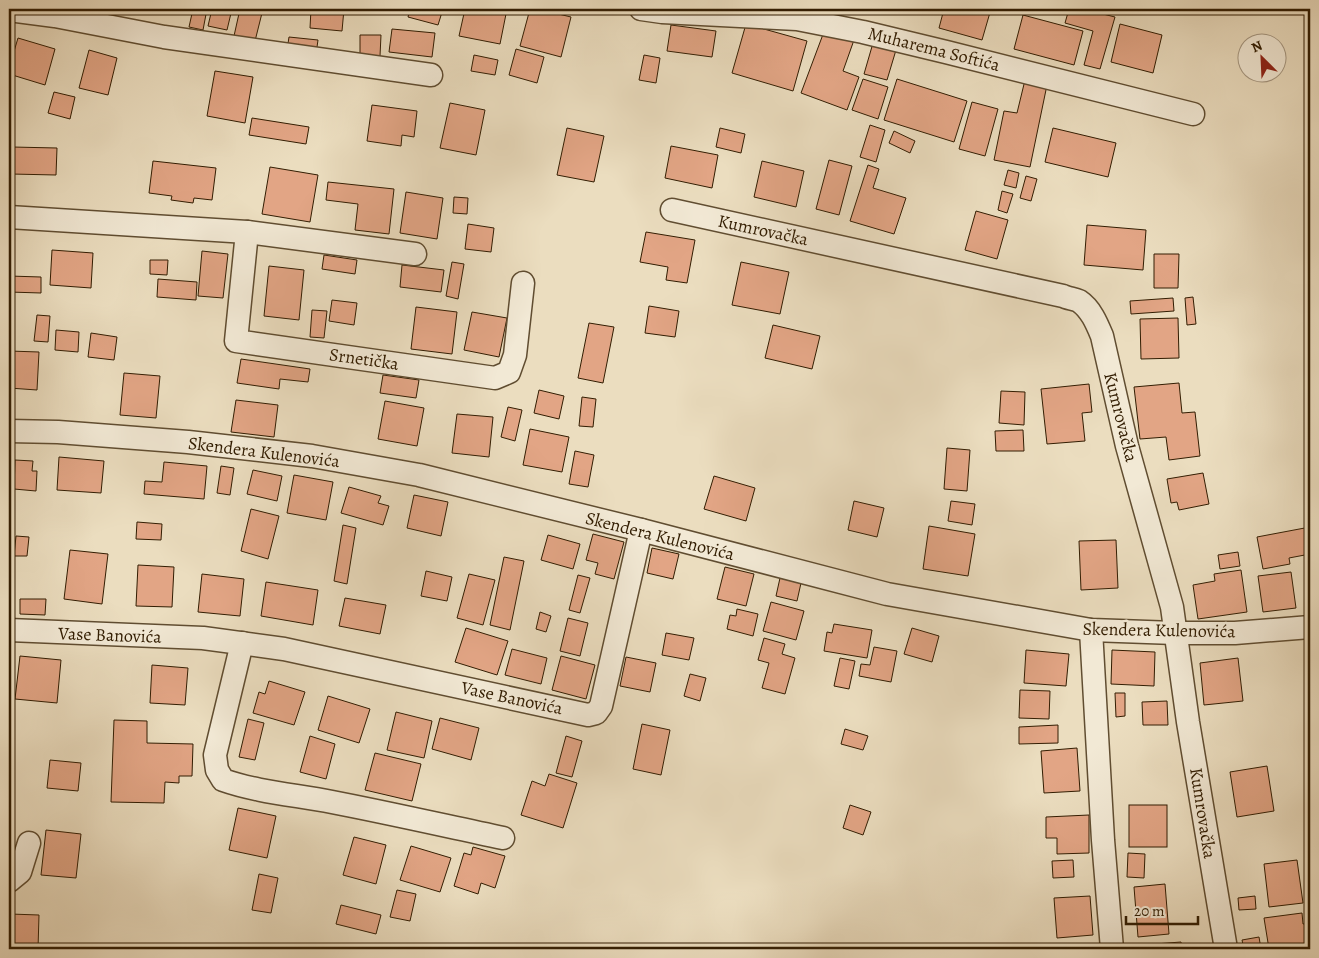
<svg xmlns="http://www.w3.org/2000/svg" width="1319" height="958" font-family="Alegreya,serif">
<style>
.building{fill:#e2a585;stroke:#321d02}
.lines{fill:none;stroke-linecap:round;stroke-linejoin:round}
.street-casing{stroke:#604d31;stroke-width:25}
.street{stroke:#f2e9d5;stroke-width:22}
.labels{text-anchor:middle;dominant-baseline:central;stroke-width:5;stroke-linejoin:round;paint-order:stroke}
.street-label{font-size:18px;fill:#321d02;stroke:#f2e9d5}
</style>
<rect width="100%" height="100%" fill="#ebddbf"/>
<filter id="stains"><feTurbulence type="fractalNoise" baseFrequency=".004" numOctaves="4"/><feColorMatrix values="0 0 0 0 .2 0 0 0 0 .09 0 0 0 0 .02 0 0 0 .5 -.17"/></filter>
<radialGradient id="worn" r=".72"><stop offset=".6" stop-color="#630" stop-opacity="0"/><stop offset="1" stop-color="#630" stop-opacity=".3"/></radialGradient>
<!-- building -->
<g class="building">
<path d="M193,9H207L203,30L189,27Z"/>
<path d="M212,9H232L227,30L208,26Z"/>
<path d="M240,9L262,13L255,41L234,36Z"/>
<path d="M311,9H344L342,31L310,28Z"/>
<path d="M410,9H443L438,25L408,17Z"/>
<path d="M465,9H507L500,44L459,36Z"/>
<path d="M530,9H538L571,17L561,57L520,46Z"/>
<path d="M944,9H991L982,40L939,28Z"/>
<path d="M1069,9H1083L1115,17L1100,69L1084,65L1093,31L1065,23Z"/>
<path d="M1023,15L1083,31L1074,65L1014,49Z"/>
<path d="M746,24L807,41L793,91L732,73Z"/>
<path d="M1120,24L1162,35L1153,73L1111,62Z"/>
<path d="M671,25L716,31L712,57L667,51Z"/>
<path d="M392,29L435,33L432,57L389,52Z"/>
<path d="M825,29L854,40L843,71L859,77L847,110L801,93Z"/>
<path d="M360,35H381L380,56L360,55Z"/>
<path d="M289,37L318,40L316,54L287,50Z"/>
<path d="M18,38L55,49L45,85L9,74V68Z"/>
<path d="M873,43L896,50L887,80L864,74Z"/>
<path d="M516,49L544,57L537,83L509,75Z"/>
<path d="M89,50L117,58L108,95L79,88Z"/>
<path d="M474,55L498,60L495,75L471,71Z"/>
<path d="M644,55L660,58L656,83L639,80Z"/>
<path d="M215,71L253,77L245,123L207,116Z"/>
<path d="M863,79L888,87L878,119L852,110Z"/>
<path d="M897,79L967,101L954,142L884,120Z"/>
<path d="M1025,80L1047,85L1030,167L994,160L1004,111L1017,113Z"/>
<path d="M54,92L75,97L70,119L48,113Z"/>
<path d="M972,102L998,109L985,156L959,149Z"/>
<path d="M450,103L485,110L476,155L440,148Z"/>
<path d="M372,105L417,111L414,137L402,135L401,146L367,141Z"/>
<path d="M252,118L309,127L306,144L249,135Z"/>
<path d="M870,125L885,130L876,162L860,157Z"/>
<path d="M567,128L604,136L594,182L557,175Z"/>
<path d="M720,128L745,134L741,153L716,147Z"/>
<path d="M1053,128L1116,143L1108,177L1045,162Z"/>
<path d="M894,131L915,141L910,153L889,143Z"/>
<path d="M671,146L718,155L712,188L665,178Z"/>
<path d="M12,147L57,148L56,175L11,174Z"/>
<path d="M829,160L852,166L839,215L816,209Z"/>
<path d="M153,161L216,168L212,200L194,198L193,203L171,200L172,196L149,193Z"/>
<path d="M762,161L804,171L796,207L754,197Z"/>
<path d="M868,165L879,169L873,188L906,198L894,234L850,221Z"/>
<path d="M270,167L318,175L310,222L262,214Z"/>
<path d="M1008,170L1019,173L1016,188L1004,185Z"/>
<path d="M1026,176L1037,179L1031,201L1020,198Z"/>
<path d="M328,182L394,189L389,234L355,230L358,204L326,200Z"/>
<path d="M1002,191L1013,194L1007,213L998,210Z"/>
<path d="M406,192L443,198L437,239L400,233Z"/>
<path d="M454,197L468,198L467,214L453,213Z"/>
<path d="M976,211L1008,220L997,259L965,250Z"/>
<path d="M468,224L494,228L491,252L465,249Z"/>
<path d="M1087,225L1146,230L1143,270L1084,265Z"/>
<path d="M646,232L695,240L687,283L666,280L668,267L640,262Z"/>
<path d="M52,250L93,253L91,288L50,285Z"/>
<path d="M202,251L228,254L223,298L198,296Z"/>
<path d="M1154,254H1179L1178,288H1154Z"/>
<path d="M324,255L357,260L355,274L322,269Z"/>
<path d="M150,260H168L167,275L150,274Z"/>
<path d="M452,262L464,264L458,299L446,296Z"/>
<path d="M741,262L789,272L780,314L732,305Z"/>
<path d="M402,265L444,270L441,292L400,287Z"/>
<path d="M269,266L304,270L299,320L264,316Z"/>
<path d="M9,276L41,277V293L9,292Z"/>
<path d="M158,279L197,282L196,300L157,297Z"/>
<path d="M1193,297L1196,324L1187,325L1185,298Z"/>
<path d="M1173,298L1174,311L1131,314L1130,301Z"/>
<path d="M332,300L357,303L354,325L329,321Z"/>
<path d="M649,306L679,311L675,337L645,333Z"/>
<path d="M416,307L457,312L452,354L411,349Z"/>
<path d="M312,310L327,311L324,338L310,337Z"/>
<path d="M472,312L507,318L499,357L464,350Z"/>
<path d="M37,315L50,316L48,342L34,341Z"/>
<path d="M1178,318L1179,358L1141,359L1140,319Z"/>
<path d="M589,323L614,327L603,383L578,378Z"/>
<path d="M773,325L820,336L812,369L765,358Z"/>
<path d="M56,330L79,332L78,352L55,350Z"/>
<path d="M91,333L117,337L114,360L88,357Z"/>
<path d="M9,351L39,352L37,390L9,388Z"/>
<path d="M241,359L310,369L308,382L280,379L279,389L237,383Z"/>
<path d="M124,373L160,376L156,418L120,415Z"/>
<path d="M383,375L419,380L416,398L380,393Z"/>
<path d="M1179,383L1182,413L1195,412L1200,456L1169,460L1166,437L1140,439L1134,387Z"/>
<path d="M1089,384L1092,412L1082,413L1085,441L1047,444L1041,389Z"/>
<path d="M539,390L564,396L559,419L534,413Z"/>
<path d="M1001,391L1025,392L1024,425L999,423Z"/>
<path d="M582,397L596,399L593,427L579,426Z"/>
<path d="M236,400L278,405L274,437L231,432Z"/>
<path d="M385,401L424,408L417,446L378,439Z"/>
<path d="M508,407L522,410L515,441L501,437Z"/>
<path d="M457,414L493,417L489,457L452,453Z"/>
<path d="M530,429L569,437L562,472L523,465Z"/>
<path d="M1023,430L1024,451H996L995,431Z"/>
<path d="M947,448L970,450L967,491L944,489Z"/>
<path d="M575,451L594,455L588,487L569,484Z"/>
<path d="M59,457L104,461L101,493L57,490Z"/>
<path d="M15,460L33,461L32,471H37L36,491L14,489Z"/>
<path d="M164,462L207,466L204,499L144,494L145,481L162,482Z"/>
<path d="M221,466L234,468L230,495L217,493Z"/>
<path d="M253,470L282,476L277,501L247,494Z"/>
<path d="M1203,473L1209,504L1179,510L1177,502L1171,503L1167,479Z"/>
<path d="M294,475L333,482L326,520L287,513Z"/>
<path d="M714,476L755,488L746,521L704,509Z"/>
<path d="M349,487L381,496L378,503L389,506L383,525L341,513Z"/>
<path d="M414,495L448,502L441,536L407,528Z"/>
<path d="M854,501L884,508L877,537L848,530Z"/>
<path d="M951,501L975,504L972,525L948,521Z"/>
<path d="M251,509L279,516L268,559L241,551Z"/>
<path d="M137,522L162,524L161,540L136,539Z"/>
<path d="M343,525L356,528L347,584L334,581Z"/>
<path d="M929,526L975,534L968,576L923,569Z"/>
<path d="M1310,527V554L1289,558L1290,564L1263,569L1257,537Z"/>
<path d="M593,534L624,542L614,579L595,574L598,563L586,560Z"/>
<path d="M548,535L580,544L573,569L541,560Z"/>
<path d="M16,536L29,537L27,556H14Z"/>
<path d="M1116,540L1118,588L1081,590L1079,541Z"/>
<path d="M652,548L679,554L673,579L647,573Z"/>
<path d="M70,550L108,554L102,604L64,599Z"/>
<path d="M1238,552L1240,566L1220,569L1218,555Z"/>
<path d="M504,557L524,561L510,630L490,625Z"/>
<path d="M138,565L174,567L172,607L136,606Z"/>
<path d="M725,567L754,574L746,606L717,599Z"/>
<path d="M1241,570L1247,612L1198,619L1193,585L1215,581L1214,574Z"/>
<path d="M426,571L452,577L447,601L421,596Z"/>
<path d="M1291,572L1296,608L1263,612L1258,576Z"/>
<path d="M202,574L244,579L240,616L198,612Z"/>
<path d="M469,574L495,580L483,625L457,618Z"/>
<path d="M578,575L590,578L580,613L569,610Z"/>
<path d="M780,578L801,583L797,601L776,596Z"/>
<path d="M266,582L318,590L313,625L261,616Z"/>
<path d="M345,598L386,605L380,634L339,626Z"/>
<path d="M20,599H46L45,615L20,614Z"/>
<path d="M771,602L804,611L796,640L763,631Z"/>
<path d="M737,609L758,614L753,636L727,629L730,615L736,616Z"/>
<path d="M540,612L551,616L546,632L536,629Z"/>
<path d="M568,618L588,623L580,656L560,651Z"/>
<path d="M834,624L872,630L867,658L824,651L827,632L832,633Z"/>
<path d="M466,628L508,641L497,675L455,662Z"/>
<path d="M912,628L939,636L932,662L904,654Z"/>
<path d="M666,633L694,638L689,660L662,655Z"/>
<path d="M764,638L785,644L782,654L795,658L785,694L762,688L769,663L758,660Z"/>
<path d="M874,647L897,651L891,682L859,676L861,664L870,665Z"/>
<path d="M512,649L547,658L541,684L505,675Z"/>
<path d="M1026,650L1069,654L1066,686L1024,683Z"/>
<path d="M1112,650L1155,652L1154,686L1111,684Z"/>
<path d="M20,656L61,660L57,703L15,699Z"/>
<path d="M561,656L595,665L586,699L552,690Z"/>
<path d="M626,657L656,663L650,692L620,686Z"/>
<path d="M840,658L855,661L849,689L834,686Z"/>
<path d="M1238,658L1243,701L1204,705L1200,663Z"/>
<path d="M152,665L188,668L185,705L150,703Z"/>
<path d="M690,674L706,678L700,701L684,696Z"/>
<path d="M269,681L305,692L294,725L253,713L259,692L265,694Z"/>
<path d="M1020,690L1050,691L1049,719L1019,718Z"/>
<path d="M1115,693H1125V716L1116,717Z"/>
<path d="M328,696L370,709L359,743L318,730Z"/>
<path d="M1167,701L1168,725H1143L1142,702Z"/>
<path d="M396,712L432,721L424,758L387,750Z"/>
<path d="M440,718L479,728L471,760L432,749Z"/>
<path d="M248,719L264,723L255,760L239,757Z"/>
<path d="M114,720L147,721V743L193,744L192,776H179V783L165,782L164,803L111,802Z"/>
<path d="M642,724L670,730L661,775L633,769Z"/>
<path d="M1058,725V743L1019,744V727Z"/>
<path d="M845,729L868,736L863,750L841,744Z"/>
<path d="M310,736L335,744L326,779L300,772Z"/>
<path d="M566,736L582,741L572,777L556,773Z"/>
<path d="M1077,748L1080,791L1044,793L1041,751Z"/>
<path d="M375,753L421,764L412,801L365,790Z"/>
<path d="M50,760L81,763L78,791L47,788Z"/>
<path d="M1267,766L1274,811L1237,817L1230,772Z"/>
<path d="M549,774L577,783L563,828L521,815L532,781L545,786Z"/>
<path d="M850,805L871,812L863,835L843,828Z"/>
<rect x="1129" y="805" width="38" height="42"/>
<path d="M238,808L276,816L267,858L229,850Z"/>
<path d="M1089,815V853L1057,854V838H1046V817Z"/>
<path d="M46,830L81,834L76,878L41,875Z"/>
<path d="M354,837L386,845L376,884L343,875Z"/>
<path d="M411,846L451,858L440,892L400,880Z"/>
<path d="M473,847L505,856L495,888L481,883L478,894L454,886L464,853L471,855Z"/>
<path d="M1128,853L1145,854L1144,878L1127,877Z"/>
<path d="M1073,860L1074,877L1053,878L1052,861Z"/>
<path d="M1297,860L1303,903L1269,907L1264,864Z"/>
<path d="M259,874L278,878L271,913L252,910Z"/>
<path d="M1165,884L1169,934L1138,937L1134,887Z"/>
<path d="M397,890L416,894L410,921L390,917Z"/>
<path d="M1090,896L1093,935L1057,938L1054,898Z"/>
<path d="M1255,896L1256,909L1239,910L1238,898Z"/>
<path d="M341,905L381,915L376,934L336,924Z"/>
<path d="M1302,913L1303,924L1310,923V949H1269L1264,918Z"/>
<path d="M10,914L39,915L38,949H9Z"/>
<path d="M1259,937L1261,949H1244L1242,940Z"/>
<path d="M1181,942L1182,949H1155V944Z"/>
<path d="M1080,944V949H1061V946Z"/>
</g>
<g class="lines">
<!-- street casing -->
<g class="street-casing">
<g id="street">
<path d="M641,9L662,12L797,19L863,32L946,52L1193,114"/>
<path d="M9,10L55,16L164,37L431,75"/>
<path d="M672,210L1063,296C1067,298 1074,299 1079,301C1091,309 1097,324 1102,336L1127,446L1172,607L1188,722L1226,949"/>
<path d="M9,217L247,232L415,254"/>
<path d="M247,232L236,341L495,378L509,372L515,355L523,283"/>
<path d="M9,431L58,432L188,442L312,456L419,475L641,530L887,594L1091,630L1175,633H1235L1310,627"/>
<path d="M9,630L203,638L284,649L588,715L596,713L601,706L641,530"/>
<path d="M1091,630L1103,840L1112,949"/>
<path d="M242,643L215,755L217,770L223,780C257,792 296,795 332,802C389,813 446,826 503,838"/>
<path d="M9,881L20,872L29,843"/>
</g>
</g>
<!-- street -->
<use href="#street" class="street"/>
</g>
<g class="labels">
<!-- street labels -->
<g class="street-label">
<text transform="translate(934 49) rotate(14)">Muharema Softića</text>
<text transform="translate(763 230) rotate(12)">Kumrovačka</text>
<text transform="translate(364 359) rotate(8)">Srnetička</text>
<text transform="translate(1121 417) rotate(76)">Kumrovačka</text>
<text transform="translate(264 452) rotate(7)">Skendera Kulenovića</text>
<text transform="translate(660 536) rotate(14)">Skendera Kulenovića</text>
<text transform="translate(1159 630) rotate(1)">Skendera Kulenovića</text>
<text transform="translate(110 635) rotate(2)">Vase Banovića</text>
<text transform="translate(512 698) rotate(12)">Vase Banovića</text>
<text transform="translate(1203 813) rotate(81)">Kumrovačka</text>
</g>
</g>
<!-- margin -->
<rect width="1319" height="958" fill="none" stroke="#ebddbf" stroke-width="30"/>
<rect x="10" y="10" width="1299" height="938" fill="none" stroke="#321d02" stroke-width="2.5"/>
<rect x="15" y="15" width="1289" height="928" fill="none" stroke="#321d02"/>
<!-- north arrow -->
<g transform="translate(1262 58) rotate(336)"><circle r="24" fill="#f2e9d5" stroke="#a59781"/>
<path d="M0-4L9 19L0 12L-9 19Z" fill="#8f2418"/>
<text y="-8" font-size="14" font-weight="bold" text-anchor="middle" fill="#321d02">N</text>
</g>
<!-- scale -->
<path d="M1126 916v8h72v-8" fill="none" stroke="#321d02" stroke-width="2.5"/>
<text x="1134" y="916" font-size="15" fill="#321d02" stroke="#f2e9d5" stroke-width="4" paint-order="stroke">20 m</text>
<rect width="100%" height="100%" filter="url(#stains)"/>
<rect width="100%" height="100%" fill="url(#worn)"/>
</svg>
